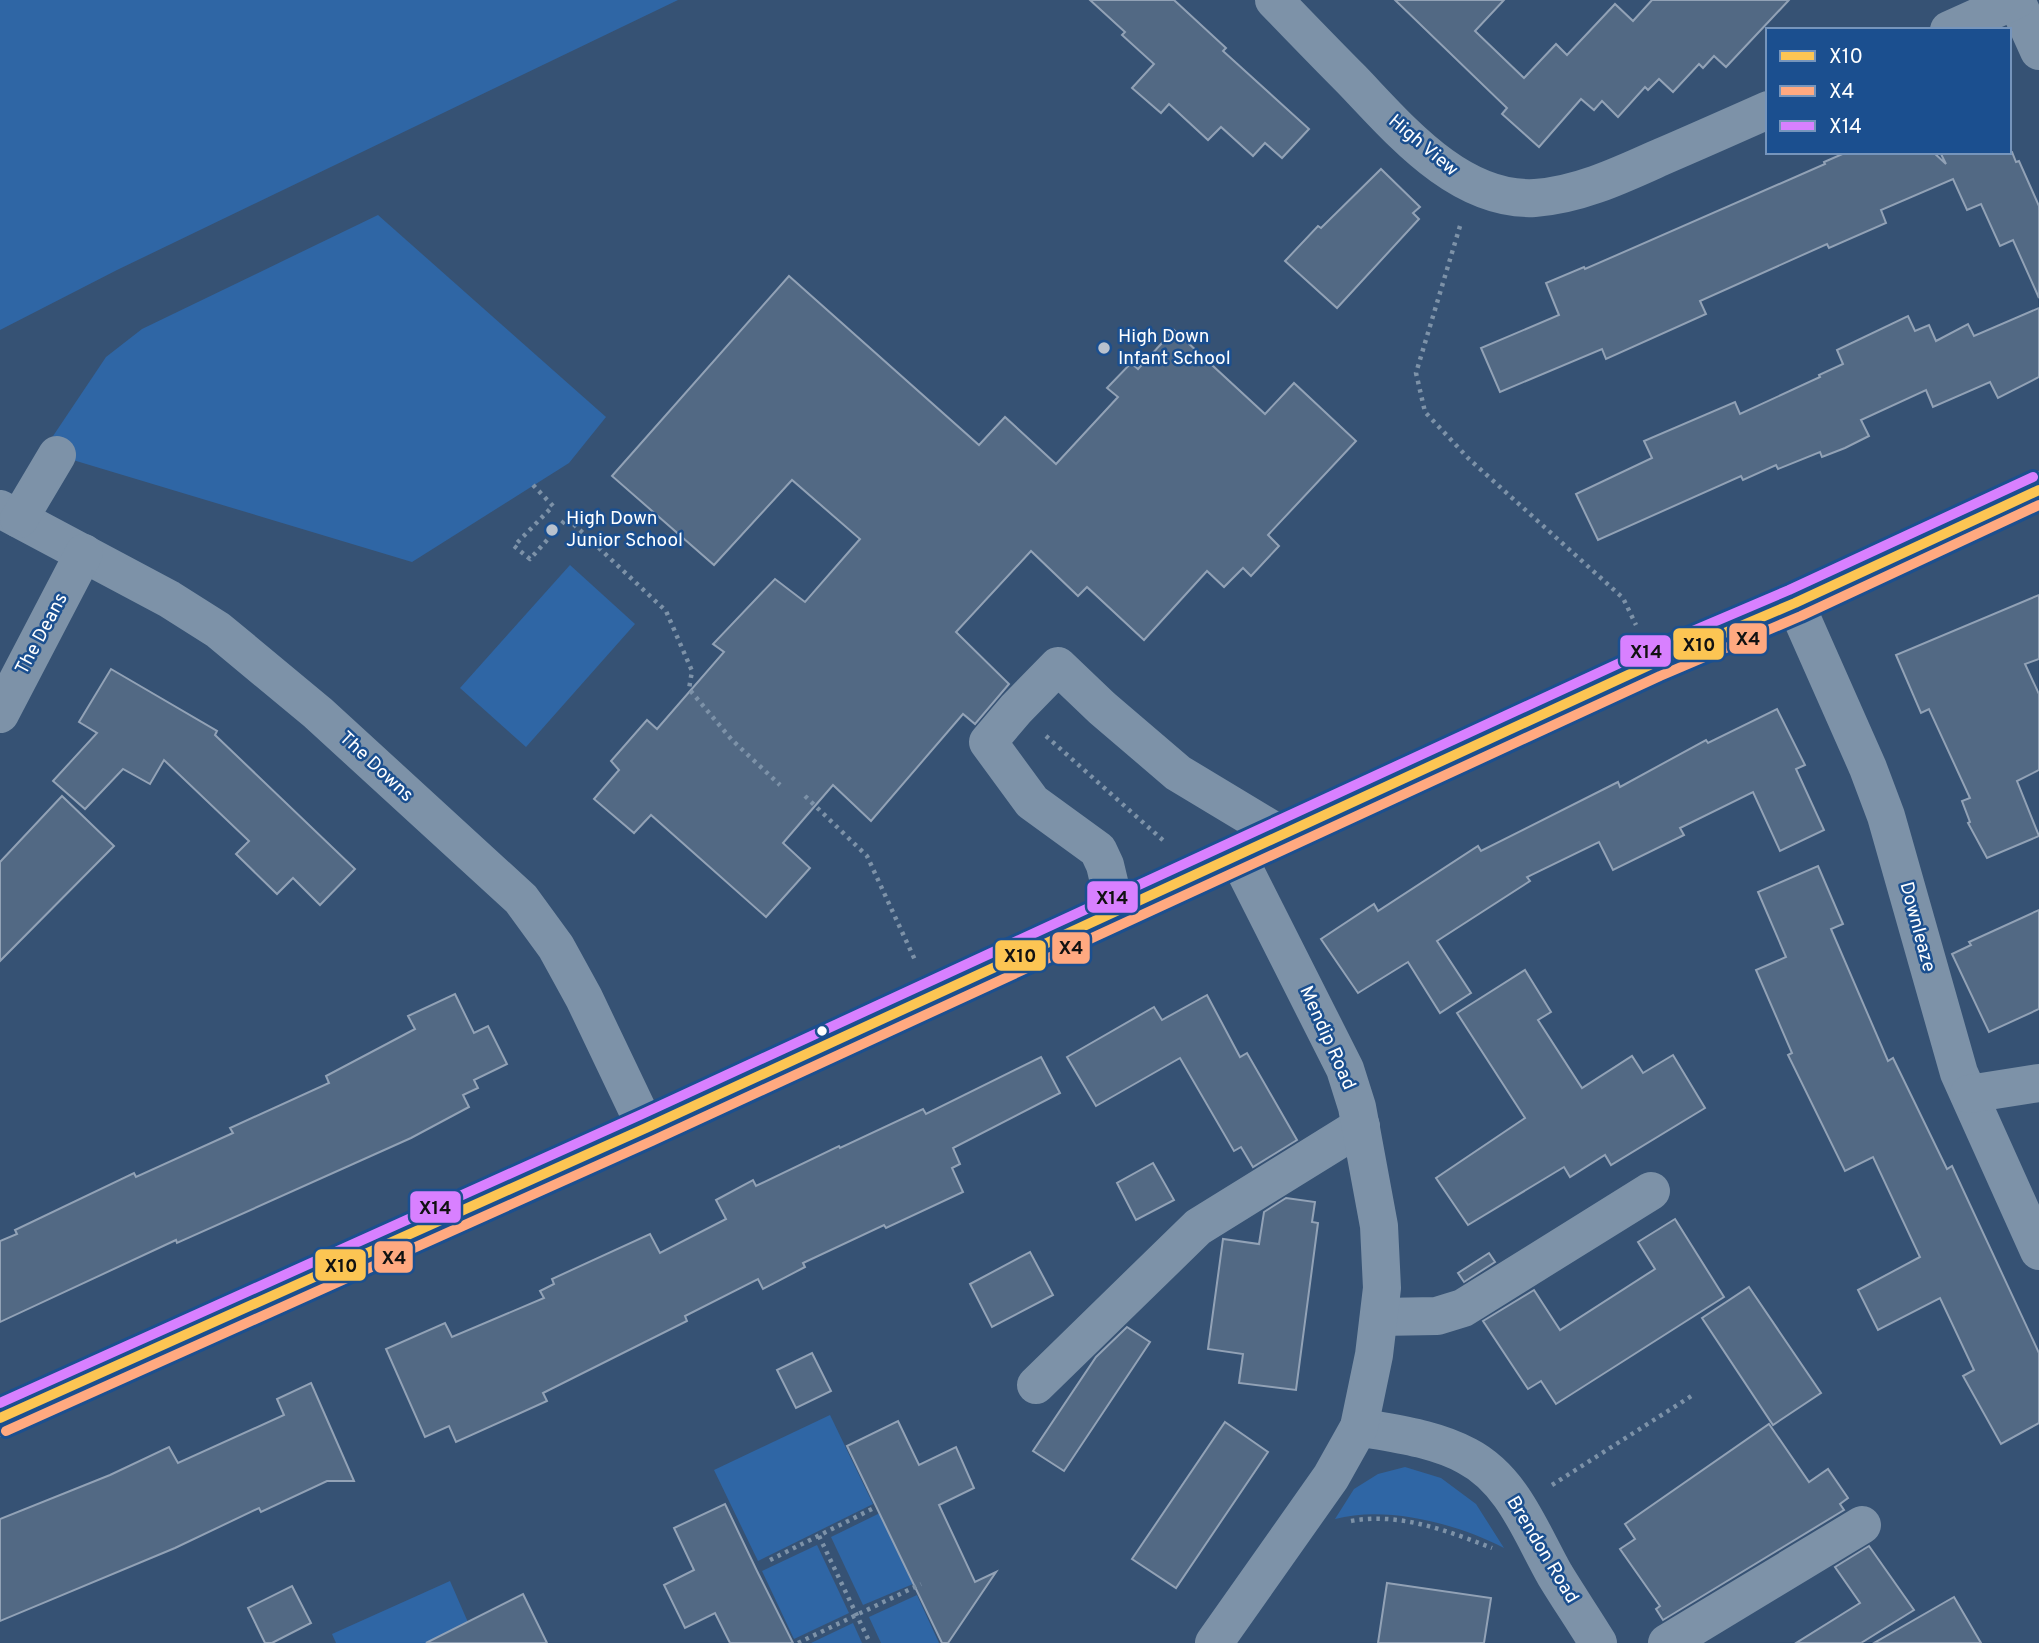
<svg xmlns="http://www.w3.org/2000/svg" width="2039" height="1643" font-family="Overpass,sans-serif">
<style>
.green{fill:#2f66a5}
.building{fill:#526984;stroke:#92a2b6;stroke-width:2}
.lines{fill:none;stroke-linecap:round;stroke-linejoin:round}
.path{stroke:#7d92a8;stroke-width:4.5;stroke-dasharray:3.5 5;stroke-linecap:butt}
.minor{stroke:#7d92a8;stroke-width:38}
.bus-1-casing{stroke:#1b4f8f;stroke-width:16}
.bus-2-casing{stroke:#1b4f8f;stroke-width:16}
.bus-3-casing{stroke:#1b4f8f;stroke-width:16}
.bus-1{stroke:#fcc553;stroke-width:10}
.bus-2{stroke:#ffa980;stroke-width:10}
.bus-3{stroke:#d880ff;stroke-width:10}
.poi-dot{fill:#b9c2ce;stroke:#1b4f8f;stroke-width:2.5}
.bus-dot{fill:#fff;stroke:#1b4f8f;stroke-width:2.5}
.labels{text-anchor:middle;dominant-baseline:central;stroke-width:5;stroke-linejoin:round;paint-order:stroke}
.street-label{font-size:19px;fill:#fff;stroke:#1b4f8f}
.poi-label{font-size:19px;fill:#fff;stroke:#1b4f8f;text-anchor:start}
.line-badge{stroke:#1b4f8f;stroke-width:2.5}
.pale-badge-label{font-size:19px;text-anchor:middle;font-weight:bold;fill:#111}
</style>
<rect width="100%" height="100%" fill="#365274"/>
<!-- green -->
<g class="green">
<path d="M0,0H678L117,270L0,330Z"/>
<path d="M378,215L606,417L569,463L412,562L43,451L106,357L142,329Z"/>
<path d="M570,565L635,624L526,747L460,688Z"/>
<path d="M830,1415L873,1504L758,1561L714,1470Z"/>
<path d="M1405,1467L1441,1478L1476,1504L1504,1548C1458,1524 1387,1505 1335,1519L1354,1489L1378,1474Z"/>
<path d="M880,1513L913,1584L863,1605L831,1537Z"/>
<path d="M817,1545L849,1613L794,1639L762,1571Z"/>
<path d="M450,1581L477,1643H336L332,1634Z"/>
<path d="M917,1595L939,1643H881L869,1617Z"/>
<path d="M853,1623L862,1643H811Z"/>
</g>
<!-- building -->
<g class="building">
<path d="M1090,0H1174L1226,48L1223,51L1309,129L1282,158L1265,143L1253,156L1221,127L1208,140L1169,104L1161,113L1132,88L1154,64L1122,35L1125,32Z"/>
<path d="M1395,0H1504L1475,31L1524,78L1556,44L1567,55L1615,4L1633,21L1652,0H1789L1726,67L1714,56L1703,68L1699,64L1673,92L1659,79L1648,90L1645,87L1618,117L1602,101L1594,110L1581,99L1539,147L1502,114L1507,108Z"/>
<path d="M1847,152H1933L1946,164L1940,152H2012L2016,162L2019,161L2039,206V298L2013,240L2000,246L1981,204L1967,210L1953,179L1881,210L1886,223L1829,248L1827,244L1700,301L1706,314L1606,359L1602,349L1500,392L1481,348L1559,315L1546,283L1584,267L1585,269L1825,164L1824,162Z"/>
<path d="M1381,169L1420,207L1413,213L1419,219L1337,308L1285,261L1318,226L1321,228Z"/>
<path d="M789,276L979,445L1005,417L1056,464L1118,397L1107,388L1131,363L1138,369L1174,330L1265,414L1294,383L1356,441L1268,535L1279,546L1251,576L1243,568L1224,587L1207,571L1144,640L1087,587L1078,596L1031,551L956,632L1009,684L975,724L963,714L871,821L833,785L783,843L810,868L766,917L651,815L634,833L594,799L619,770L611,761L647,720L657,729L724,652L713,644L775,579L805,602L860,539L792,480L714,565L612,476Z"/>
<path d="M2039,308V377L1998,398L1990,382L1933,407L1926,390L1861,420L1869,436L1845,448L1822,457L1820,452L1778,469L1776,465L1743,480L1741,476L1598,540L1576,494L1652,458L1644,441L1735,402L1740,414L1820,377L1819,375L1843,364L1837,350L1908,316L1915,331L1929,325L1936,341L1968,324L1974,336Z"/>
<path d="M2039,595V659L2025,664L2039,694V770L2017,781L2039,836L1987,858L1968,823L1970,822L1962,801L1970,798L1929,709L1921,713L1896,655Z"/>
<path d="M111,669L217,731L215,735L355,869L320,905L293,878L277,894L236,854L249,841L164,760L150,784L123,769L85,809L53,781L97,733L79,722Z"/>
<path d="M1777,709L1805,765L1796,769L1824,830L1780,851L1753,792L1680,828L1684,835L1613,870L1599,842L1527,877L1530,881L1437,941L1471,993L1440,1013L1408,962L1358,993L1321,939L1374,904L1378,911L1478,846L1481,851L1618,782L1620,787L1706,740L1708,743Z"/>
<path d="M62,796L114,846L0,961V862Z"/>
<path d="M1818,866L1843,924L1831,929L1888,1061L1893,1058L1947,1169L1952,1166L2039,1353V1423L2001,1444L1963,1376L1974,1370L1940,1298L1878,1330L1858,1290L1920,1257L1873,1157L1845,1171L1788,1055L1792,1053L1756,970L1786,957L1758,892Z"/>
<path d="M2039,910V1009L1989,1032L1952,954L1971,945L1969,942Z"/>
<path d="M1525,970L1551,1012L1538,1020L1582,1088L1632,1056L1643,1073L1673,1055L1705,1108L1611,1165L1605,1155L1570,1177L1564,1167L1468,1225L1436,1178L1525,1118L1457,1013Z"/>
<path d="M455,994L474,1033L488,1026L507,1064L474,1080L478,1088L463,1095L469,1107L411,1138L177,1243L176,1240L0,1322V1241L17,1234L15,1230L134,1173L136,1177L233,1133L230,1128L329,1083L326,1076L415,1029L408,1016Z"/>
<path d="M1207,995L1240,1057L1247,1053L1297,1140L1253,1167L1241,1147L1234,1151L1180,1058L1096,1106L1067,1057L1154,1007L1162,1020Z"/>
<path d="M1041,1057L1060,1093L953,1148L960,1164L952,1168L963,1192L886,1228L884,1225L803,1263L805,1267L763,1289L758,1279L685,1316L687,1321L543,1393L547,1401L456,1442L449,1426L425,1437L386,1349L445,1323L452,1337L544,1298L540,1291L554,1284L552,1279L650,1234L660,1253L726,1219L716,1200L753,1180L756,1186L839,1146L840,1148L923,1109L926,1114Z"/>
<path d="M1153,1163L1174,1200L1136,1220L1117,1183Z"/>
<path d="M1286,1198L1315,1202L1312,1222L1318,1223L1296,1390L1239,1383L1243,1354L1208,1349L1223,1239L1259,1244L1264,1212Z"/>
<path d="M1675,1219L1724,1297L1556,1404L1541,1381L1528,1389L1483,1321L1534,1290L1560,1330L1655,1269L1638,1242Z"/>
<path d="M1030,1252L1053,1295L992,1327L970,1284Z"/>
<path d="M1489,1253L1495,1262L1464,1282L1458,1273Z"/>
<path d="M1749,1287L1821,1393L1773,1425L1702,1318Z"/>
<path d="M1127,1327L1150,1342L1064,1471L1033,1451L1096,1357Z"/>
<path d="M812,1353L831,1391L796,1408L777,1370Z"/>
<path d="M311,1383L354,1481H327L261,1512L259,1508L175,1548L0,1621V1519L110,1475L169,1447L178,1463L284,1415L277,1399Z"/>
<path d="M898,1421L919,1465L956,1447L974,1488L939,1505L975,1582L996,1572L948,1643H942L847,1446Z"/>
<path d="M1225,1422L1268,1452L1176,1588L1132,1559Z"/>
<path d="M1769,1424L1809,1482L1828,1469L1848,1498L1840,1504L1844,1510L1663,1620L1656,1609L1660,1606L1620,1549L1635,1539L1625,1524Z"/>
<path d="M725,1504L757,1571L793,1643H730L715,1613L685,1628L664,1585L694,1570L674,1528Z"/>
<path d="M1869,1546L1914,1610L1861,1643H1796L1860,1603L1835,1567Z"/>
<path d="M1387,1583L1491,1598L1484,1643H1378Z"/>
<path d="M292,1586L311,1623L272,1643H265L248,1608Z"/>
<path d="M523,1594L547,1643H426Z"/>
<path d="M1954,1597L1981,1643H1874Z"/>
</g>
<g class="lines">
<!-- path -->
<g class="path">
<path d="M1460,226L1416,373L1425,412L1469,459L1623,598L1636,625"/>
<path d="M533,485L553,506L514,546L530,559L567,518L666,611L692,671L689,689L732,740L780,785"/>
<path d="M1046,736L1165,842"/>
<path d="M805,796L867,856L915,960"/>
<path d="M1552,1485L1693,1395"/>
<path d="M1351,1521C1399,1512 1448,1531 1492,1548"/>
<path d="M819,1536L870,1643"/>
<path d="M770,1560L872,1509"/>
<path d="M798,1643L921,1584"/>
</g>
<!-- minor -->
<g class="minor">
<path d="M1274,0C1300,27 1326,54 1352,80C1399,129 1459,202 1535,198C1579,195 1621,175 1661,157C1696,142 1732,126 1768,110"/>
<path d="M2016,0L2039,51"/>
<path d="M1949,30L2016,0"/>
<path d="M0,509L169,599L218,630L318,713L521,899L556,947L584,998L646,1128"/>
<path d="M19,519L57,455"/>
<path d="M1795,603L1868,768L1886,816L1959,1073L2039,1251"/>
<path d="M0,714L84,553"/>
<path d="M1116,911L1105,865L1098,850L1032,802L988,742L1016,709L1058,666L1102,708L1178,773L1281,835"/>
<path d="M1969,1094L2039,1083"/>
<path d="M1379,1317L1437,1316L1463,1308L1651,1191"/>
<path d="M1036,1385L1198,1227L1361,1126"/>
<path d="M0,1418L646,1128L1654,663L1795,603L2039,490"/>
<path d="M1359,1427C1395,1434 1434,1438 1467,1456C1513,1480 1531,1533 1555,1575C1569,1598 1584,1620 1598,1643"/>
<path d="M1214,1643L1331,1477L1359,1427L1374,1355L1382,1288L1379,1226L1357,1107L1345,1069L1237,855"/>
<path d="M1667,1643L1862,1525"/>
</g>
<!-- bus-1 casing -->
<g class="bus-1-casing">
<path id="bus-1" d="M0,1418L646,1128L1654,663L1795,603L2039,490"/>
</g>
<!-- bus-2 casing -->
<g class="bus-2-casing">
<path id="bus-2" d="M6,1431L652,1141L1660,676L1801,616L2039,505"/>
</g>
<!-- bus-3 casing -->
<g class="bus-3-casing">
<path id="bus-3" d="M0,1403L640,1115L1648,650L1789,590L2033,477"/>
</g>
<!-- bus-1 -->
<use href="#bus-1" class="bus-1"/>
<!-- bus-2 -->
<use href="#bus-2" class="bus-2"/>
<!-- bus-3 -->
<use href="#bus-3" class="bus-3"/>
</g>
<!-- markers -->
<g class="poi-dot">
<circle cx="1104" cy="348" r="7"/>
<circle cx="552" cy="530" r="7"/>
</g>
<circle class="bus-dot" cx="822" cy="1031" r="6"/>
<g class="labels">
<!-- street labels -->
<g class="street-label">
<text transform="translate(1423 146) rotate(40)">High View</text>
<text transform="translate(42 634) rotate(-62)">The Deans</text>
<text transform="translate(376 767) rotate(43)">The Downs</text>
<text transform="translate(1917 927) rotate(75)">Downleaze</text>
<text transform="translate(1327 1038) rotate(66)">Mendip Road</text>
<text transform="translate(1542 1550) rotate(59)">Brendon Road</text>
</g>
<!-- poi labels -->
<g class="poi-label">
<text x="1118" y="337">High Down<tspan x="1118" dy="22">Infant School</tspan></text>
<text x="566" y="519">High Down<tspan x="566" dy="22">Junior School</tspan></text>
</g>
</g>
<g class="line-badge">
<rect x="1728" y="622" width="40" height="33" rx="7" fill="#ffa980"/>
<rect x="1672" y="627" width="53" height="34" rx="7" fill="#fcc553"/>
<rect x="1619" y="634" width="53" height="34" rx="7" fill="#d880ff"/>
<rect x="1086" y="880" width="53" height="34" rx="7" fill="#d880ff"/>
<rect x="1051" y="931" width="40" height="34" rx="7" fill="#ffa980"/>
<rect x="994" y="939" width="53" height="33" rx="7" fill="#fcc553"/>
<rect x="409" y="1190" width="53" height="34" rx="7" fill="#d880ff"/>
<rect x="373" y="1240" width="41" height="34" rx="7" fill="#ffa980"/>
<rect x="314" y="1248" width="53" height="34" rx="7" fill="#fcc553"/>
</g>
<g class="pale-badge-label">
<text x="1748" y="645">X4</text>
<text x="1699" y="651">X10</text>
<text x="1646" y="658">X14</text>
<text x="1112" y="904">X14</text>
<text x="1071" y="954">X4</text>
<text x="1020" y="962">X10</text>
<text x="435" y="1214">X14</text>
<text x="394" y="1264">X4</text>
<text x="341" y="1272">X10</text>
</g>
<!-- legend -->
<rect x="1766" y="28" width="245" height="126" fill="#1b4f8f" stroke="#7695bc" stroke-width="2"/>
<rect x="1780" y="51" width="35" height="10" fill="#fcc553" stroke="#7695bc" stroke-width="2"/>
<text x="1829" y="63" font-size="21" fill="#ffffff">X10</text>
<rect x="1780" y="86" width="35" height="10" fill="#ffa980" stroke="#7695bc" stroke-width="2"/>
<text x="1829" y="98" font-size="21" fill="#ffffff">X4</text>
<rect x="1780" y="121" width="35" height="10" fill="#d880ff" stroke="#7695bc" stroke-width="2"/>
<text x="1829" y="133" font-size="21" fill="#ffffff">X14</text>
</svg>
